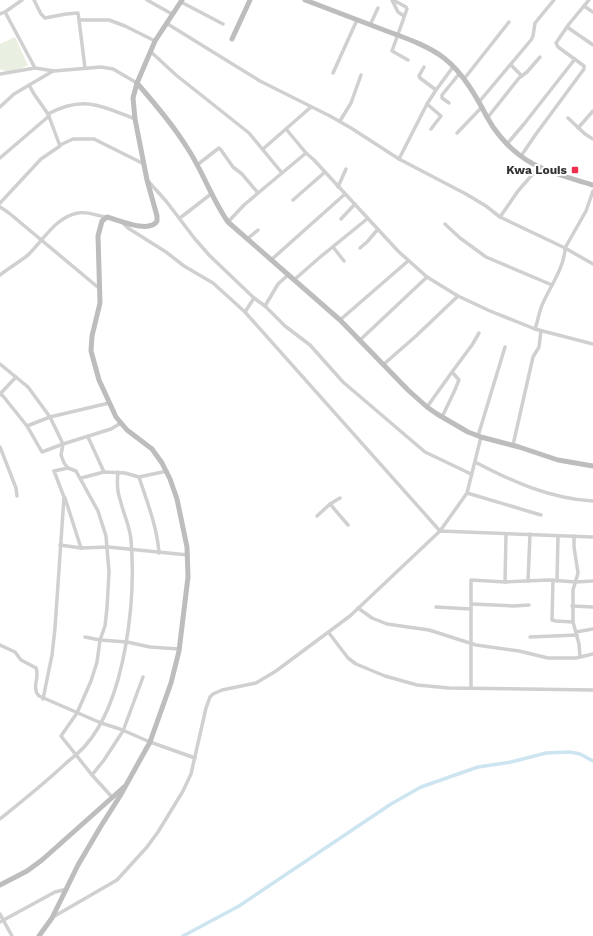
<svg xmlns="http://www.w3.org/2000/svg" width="593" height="936" font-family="'Work Sans',sans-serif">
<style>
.green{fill:#eaf0e1}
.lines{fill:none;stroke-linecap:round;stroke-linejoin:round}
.canal{stroke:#cde5f0;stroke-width:3.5}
.street{stroke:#d0d0d0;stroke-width:3.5}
.secondary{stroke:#bdbdbd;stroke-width:5}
.poi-dot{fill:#f02e4d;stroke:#fff;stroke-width:1.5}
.labels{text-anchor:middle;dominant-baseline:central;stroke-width:4;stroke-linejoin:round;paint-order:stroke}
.poi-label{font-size:12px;font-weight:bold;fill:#333;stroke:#fff;text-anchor:end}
</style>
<rect width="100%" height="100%" fill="#fff"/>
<!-- green -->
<path class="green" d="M15,37L28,65C20,69 8,74 0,69V44Z"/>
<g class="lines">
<!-- canal -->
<path class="canal" d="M183,936L239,906L391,804L421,787L478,767L511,762L546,753L570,752L580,754L593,761"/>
<!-- street -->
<g class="street">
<path d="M34,0L41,14L45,18L66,14L78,13L79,20H109L125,26L155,41"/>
<path d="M147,0L172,14"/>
<path d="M392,0L398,12L404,16"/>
<path d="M393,0L406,7L407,9L392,51L408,60"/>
<path d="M181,2L223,24"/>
<path d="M584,6L593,12"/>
<path d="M5,12L35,68"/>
<path d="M0,14L5,12L22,0"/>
<path d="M79,20L85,68"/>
<path d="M166,23L260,81L330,116L351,128L399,159L466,194L486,206L500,217L565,248L593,264"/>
<path d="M370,25L378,8"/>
<path d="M567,27L593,45"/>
<path d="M150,51L176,75L249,133L282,173L244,205L228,222"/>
<path d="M511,65L522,76"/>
<path d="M424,67L419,76L420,78L436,90L453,67"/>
<path d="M333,73L357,20"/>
<path d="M0,74L35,68L54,71L101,67L113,69L137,83"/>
<path d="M464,79L509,22"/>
<path d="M29,85L34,94L48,114C84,95 101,106 135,119"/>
<path d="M479,102L531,40L533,36L535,23L554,0"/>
<path d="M449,103L442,98V95L459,74"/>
<path d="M427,104L441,116L431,129"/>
<path d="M0,107L14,94L53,71"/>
<path d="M488,117L519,78L527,72L540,57"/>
<path d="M568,118L585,134L593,139"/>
<path d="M340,121L351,103L361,75"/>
<path d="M578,128L593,111"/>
<path d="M286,129L306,153L314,160L398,251L427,277L458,296L490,311L535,329L593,344"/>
<path d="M457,133L482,107"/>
<path d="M507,144L524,124L575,59"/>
<path d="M60,145L73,139H94L144,164"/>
<path d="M263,149L311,107"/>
<path d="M521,156L536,134L584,69V66L558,47L556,43L569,24L589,0"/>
<path d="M0,158L49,116"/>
<path d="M399,159L427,104L436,90"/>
<path d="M197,165L219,148L221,150L233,167L242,174L258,193"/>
<path d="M282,173L306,153"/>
<path d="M148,181L166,201L195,239L209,255L254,298L265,306L285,326L310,345L343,382L425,452L471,474"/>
<path d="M338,187L346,169"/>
<path d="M293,200L325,172"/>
<path d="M0,203L41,159L60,146L48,114"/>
<path d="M0,207L9,213L100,289"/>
<path d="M500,217L518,191L538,168"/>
<path d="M180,218L211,194"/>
<path d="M341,219L355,204"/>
<path d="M122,222L128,228L166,252L184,266L213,283L245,312L440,531L467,493L481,437"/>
<path d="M445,224L460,238L486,257L552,285"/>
<path d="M247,239L258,230"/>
<path d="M333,247L344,261"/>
<path d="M360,248L367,242L378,229"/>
<path d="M271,260L345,194"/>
<path d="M0,275C9,268 19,262 28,255C43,241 55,217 78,213C87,211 97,216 106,217"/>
<path d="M294,280L319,258L367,219"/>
<path d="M265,306L278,284L288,275"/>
<path d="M245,312L254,298"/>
<path d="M340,320L408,261"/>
<path d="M535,329C538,321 539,311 543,303C550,287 565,266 565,248L586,211L593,191"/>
<path d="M360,340L427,277"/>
<path d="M0,364L28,387L50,417L63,444L61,455L64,463L68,468"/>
<path d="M384,364L416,336L458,296"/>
<path d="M16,377L0,394L3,396L27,426"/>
<path d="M109,403L50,417L27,426L42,452L63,444L111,429L121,423"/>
<path d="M427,407L452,372"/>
<path d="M442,417L454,392L459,380L452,372L472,345L479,333"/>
<path d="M478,436L505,347"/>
<path d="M88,437L104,472"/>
<path d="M513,445L533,357L539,347L541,331"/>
<path d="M0,447L16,488L17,496"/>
<path d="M475,462C511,481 551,499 593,501"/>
<path d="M139,477C147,502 157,526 159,553"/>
<path d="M81,478L104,472L125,473L139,477L167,471"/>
<path d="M467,493L541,515"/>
<path d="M65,498L81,548L108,547L188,555"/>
<path d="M330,504L348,525"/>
<path d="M317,516L330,504L340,498"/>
<path d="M574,536V547L578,573L573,590V622L579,644L580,657"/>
<path d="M60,545L81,548"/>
<path d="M553,580L552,620L556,621L573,622"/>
<path d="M528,581L530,534"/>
<path d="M557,581L558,536"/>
<path d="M505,582L549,580L576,582L593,581"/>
<path d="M472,604L513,606L529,605"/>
<path d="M572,606L593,607"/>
<path d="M436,607L471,609"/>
<path d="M358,608L372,618L387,624L429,630L476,645L519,651L548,658H576L593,654"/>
<path d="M576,632L593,629"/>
<path d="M329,633L348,658L356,664L385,676L417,685L449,688L593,690"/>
<path d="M85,637L100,640L127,642L150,647L179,649"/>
<path d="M530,637L577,635"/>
<path d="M0,645L15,652L21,660L36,668C40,677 31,688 39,696L101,723L120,729L150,742L195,758"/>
<path d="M471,688V580L505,582L506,534"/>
<path d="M43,699L52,655L55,628L64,497L54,471L68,468L76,471L98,511L106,536L109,572L107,608L105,626L100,640L97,662L91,681L77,713L61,736L92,775L112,797"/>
<path d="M92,775L104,760L123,731L143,677"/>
<path d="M0,819C22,801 44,784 65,764C72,758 79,753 85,746C126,700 136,599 131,540C130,526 123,513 120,499C117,491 117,481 118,472"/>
<path d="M0,914L12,936"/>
<path d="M53,917L117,880L147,847L158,832L183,791L191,774L206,708L210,697L213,694L222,690L256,683L276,671L350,616L440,531L593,537"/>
<path d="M0,922L55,892L67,889"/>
</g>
<!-- secondary -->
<g class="secondary">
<path d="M305,0C331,10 358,20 384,30C405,38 427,45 444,58C463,73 476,96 487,117C489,120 491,124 493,127C521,167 550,172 593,185"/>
<path d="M232,39L250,0"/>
<path d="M137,83C155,104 173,125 188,149C203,172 212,199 228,222L340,320L408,390L427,407L437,414L468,432L481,437L519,447L558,460L593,466"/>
<path d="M0,885L27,871L42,860L124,787"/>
<path d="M39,936L52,918L78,865L101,826L120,796L150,742L171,683L179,651L188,577L187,547L177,499L170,479L162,463L152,449L127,430L116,417L99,380L91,351L92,336L100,303L98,236L102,221L107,217C118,220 150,234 157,221V216L147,180L135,119L133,98L137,83L155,41L182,0"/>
</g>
</g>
<!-- markers -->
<rect class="poi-dot" x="571" y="166" width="8" height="8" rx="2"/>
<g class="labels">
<!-- poi labels -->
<g class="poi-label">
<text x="567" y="170">Kwa Louis</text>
</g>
</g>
</svg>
